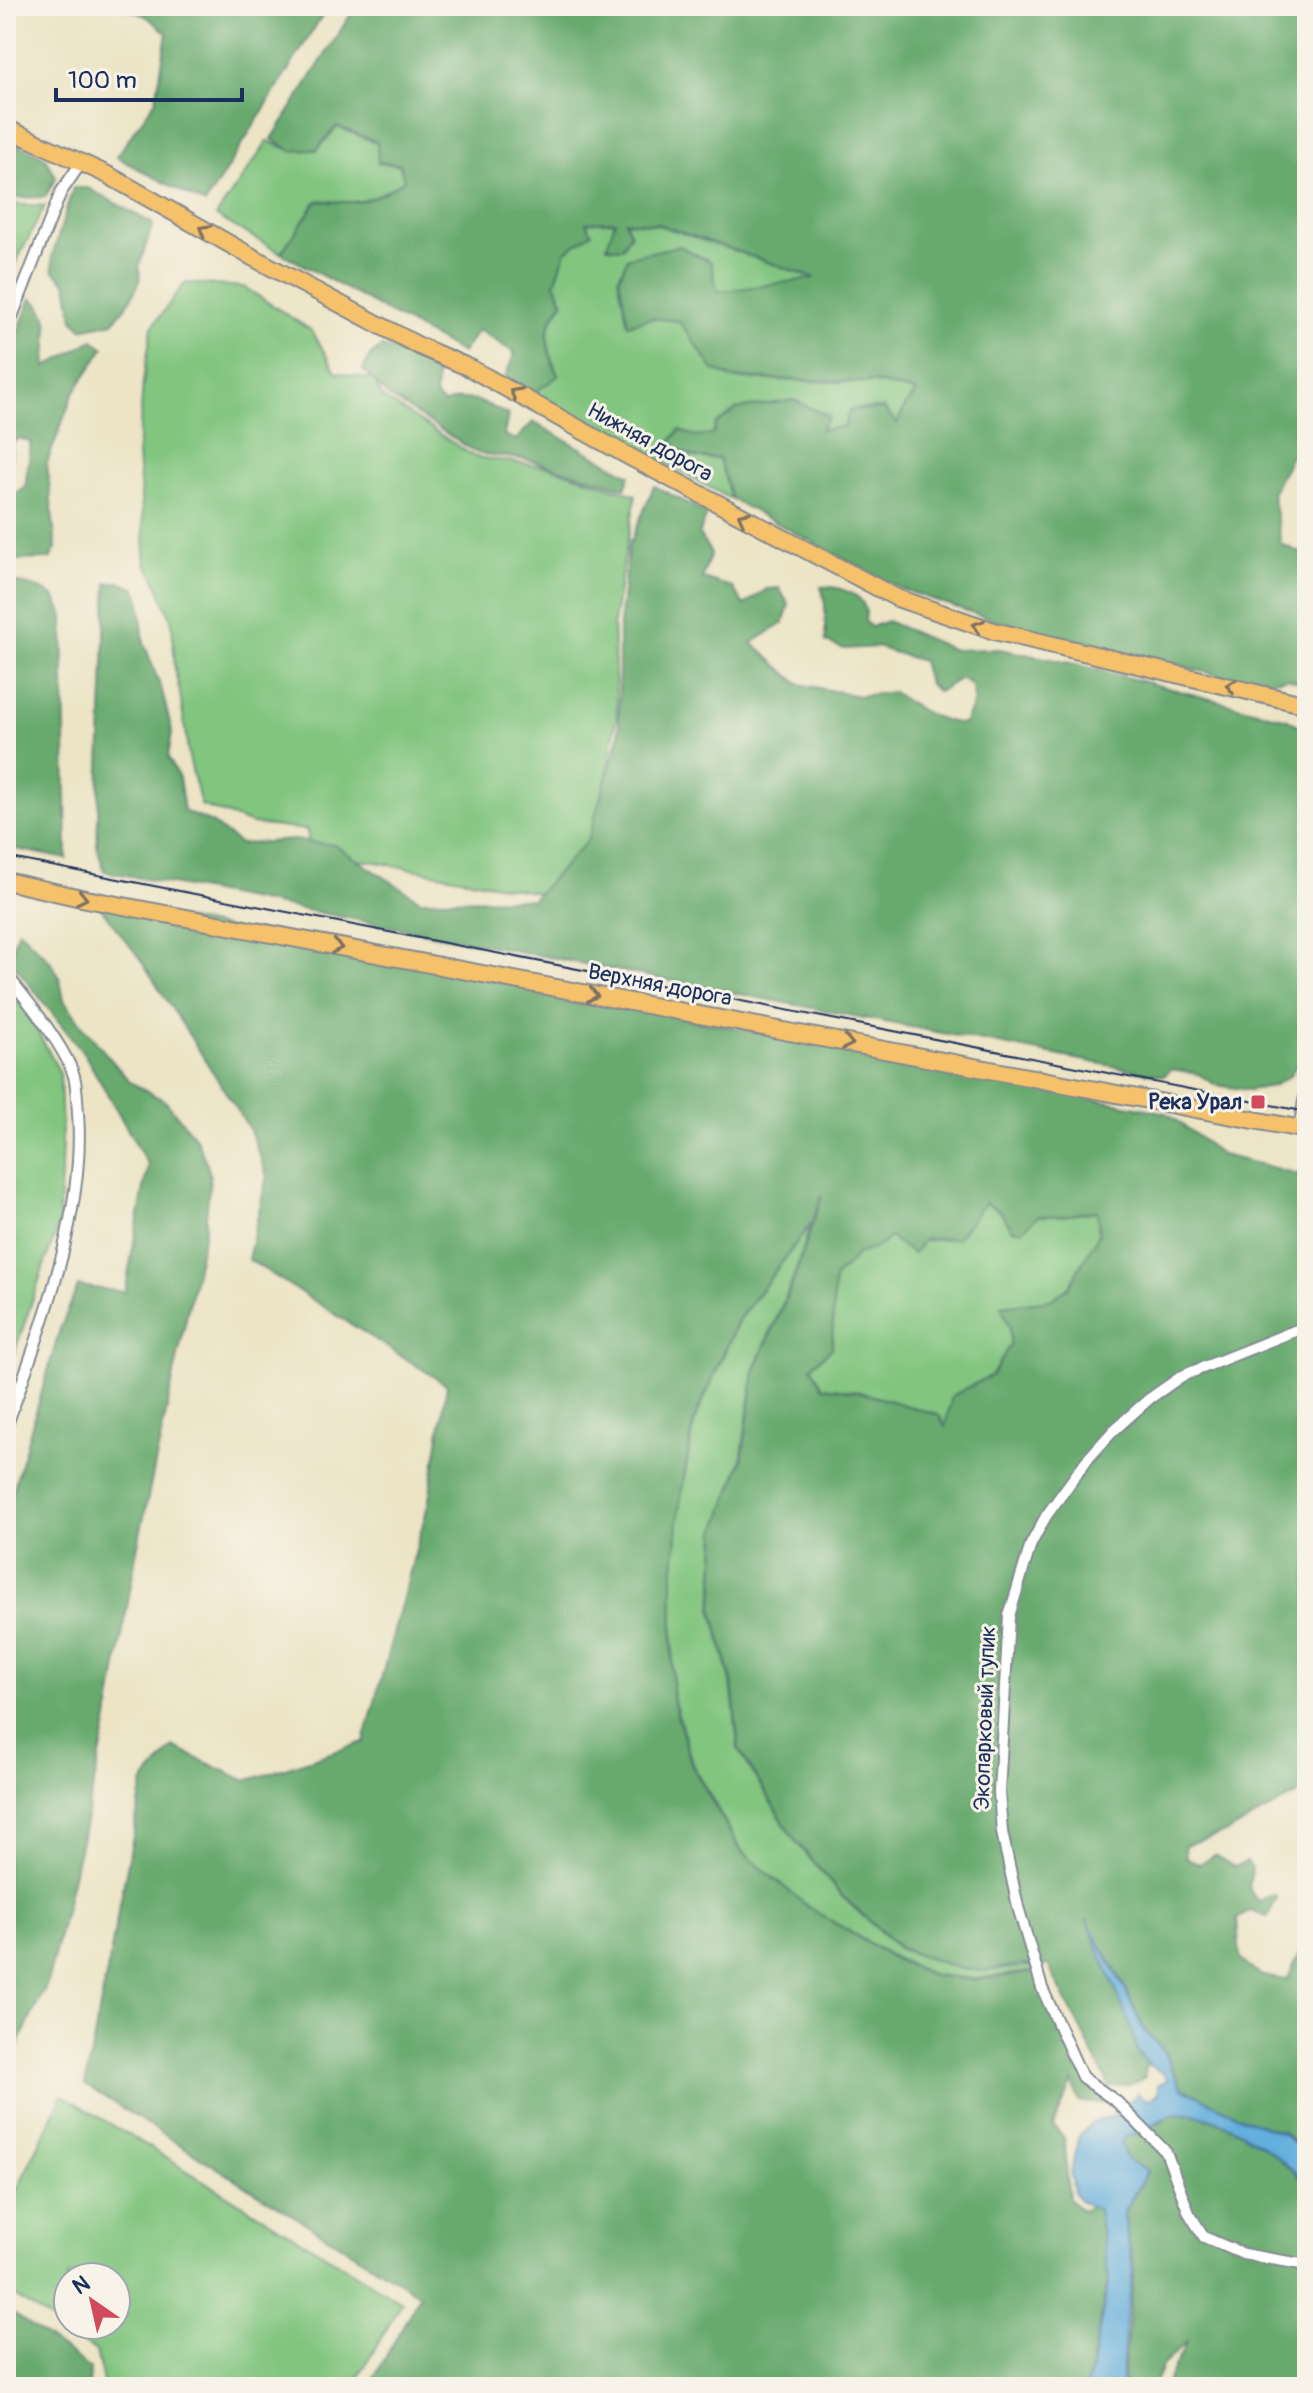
<svg xmlns="http://www.w3.org/2000/svg" width="1313" height="2393" font-family="Pangolin,sans-serif">
<style>
.green{fill:#81c57f;stroke:#4e7a6e;stroke-width:2;fill-rule:evenodd}
.forest{fill:#68aa6e;stroke:#426c66;stroke-width:2;fill-rule:evenodd}
.water{fill:#64afdd;stroke:#406f9e;stroke-width:2}
.lines{fill:none;stroke-linecap:round;stroke-linejoin:round}
.minor-casing{stroke:#848a92;stroke-width:14}
.secondary-casing{stroke:#848a92;stroke-width:18}
.primary-casing{stroke:#848a92;stroke-width:20}
.minor{stroke:#fff;stroke-width:10}
.secondary{stroke:#fbe6c4;stroke-width:14}
.primary{stroke:#f5c16b;stroke-width:16}
.tram{stroke:#1b2f5e;stroke-width:2}
.oneway{stroke:#7d7164}
.poi-dot{fill:#d1495b;stroke:#f7f3e8;stroke-width:3}
.labels{text-anchor:middle;dominant-baseline:central;stroke-width:6;stroke-linejoin:round;paint-order:stroke}
.street-label{font-size:22px;fill:#1b2f5e;stroke:#f7f3e8}
.poi-label{font-size:22px;font-weight:bold;fill:#1b2f5e;stroke:#f7f3e8;text-anchor:end}
</style>
<rect width="100%" height="100%" fill="#f7f3e8"/>
<filter id="ink" filterUnits="userSpaceOnUse"><feTurbulence type="fractalNoise" baseFrequency=".0125" numOctaves="2"/><feDisplacementMap in="SourceGraphic" scale="16" xChannelSelector="R" yChannelSelector="G"/><feConvolveMatrix kernelMatrix="1 2 1 2 8 2 1 2 1" color-interpolation-filters="sRGB"/></filter>
<filter id="wash" filterUnits="userSpaceOnUse"><feTurbulence type="fractalNoise" baseFrequency=".006" numOctaves="4" result="noise"/><feDisplacementMap in="SourceGraphic" scale="32" xChannelSelector="R" yChannelSelector="G"/><feGaussianBlur stdDeviation="1.8" result="paint"/><feColorMatrix in="noise" values="0 0 0 0 0 0 0 0 0 0 0 0 0 0 0 0 0 1.4 0 .05"/><feComposite in="paint" operator="in"/></filter>
<g filter="url(#wash)">
<rect width="100%" height="100%" fill="#ece4c5"/>
<!-- green -->
<g class="green">
<path d="M337,127L377,143L378,163L400,165L404,180C369,202 362,205 320,200L315,203L281,253L216,216L268,141L292,151L317,150Z"/>
<path d="M6,204L45,206L8,278H6Z"/>
<path d="M615,221L607,247L622,248L631,233L625,222L658,225L816,279L717,292L711,262L679,246L628,257L618,278L628,325L650,318L679,321L714,370L733,379L874,383L917,392L906,404L897,424L884,408L850,409L844,427L820,430L829,416L794,400L737,409L716,424L713,434L696,437L679,430L671,441C683,458 699,460 719,458L731,499L534,393L558,376C546,343 541,330 564,302L555,283L566,251L592,233L586,223Z"/>
<path d="M185,283L244,287L312,331L336,372L374,380L382,397L475,457L549,467L636,495L613,622L617,716L594,850L570,899L371,861L310,857L307,830L252,824L201,805L189,758L180,693L175,671L172,622L154,576L146,564L138,455L143,381L152,327Z"/>
<path d="M6,991L26,1010L60,1073L62,1140L59,1222L6,1377Z"/>
<path d="M985,1203L1000,1211L1012,1229L1038,1216H1061L1098,1211L1099,1234L1068,1288L1050,1300L1002,1306L1010,1327V1345L992,1375L952,1396L945,1428L939,1415L856,1391L823,1387L811,1367L832,1348L834,1279L858,1254L881,1245L890,1237L897,1243L957,1238Z"/>
<path d="M811,1224L791,1284L754,1370L741,1461L716,1531L712,1610L731,1682L738,1749L792,1837L841,1896L899,1949L957,1968L984,1971L1045,1965L1036,1971L976,1979L934,1975L897,1959L808,1907L742,1851L693,1766L673,1697V1578L680,1501L695,1420L739,1320Z"/>
<path d="M63,2095L402,2302L353,2387H104L96,2351L6,2290V2212ZM68,2277H116V2325H68Z"/>
</g>
<!-- forest -->
<g class="forest">
<path d="M118,6H328L205,204L116,157L156,100L167,33L146,16Z"/>
<path d="M356,6H1307V425L1272,493L1281,544L1307,556V685L1287,678L1249,683L997,621L901,589L731,499L719,458C700,459 683,458 671,441L680,430L696,437L713,434L716,424L737,409L794,400L829,417L820,430L844,427L850,410L884,409L897,424L906,405L917,392L874,382L733,378L714,370L679,321L650,318L628,325L619,278L628,257L679,246L711,262L717,292L815,278L658,224L625,221L630,233L622,248L607,246L615,221L586,222L592,233L566,251L555,283L563,302C541,329 545,344 558,376L534,393L505,377L515,353L478,330L462,353L281,253L315,204L320,201C362,205 370,202 404,180L400,164L378,162L377,142L337,126L317,149L292,151L272,139Z"/>
<path d="M6,138L46,158L56,178L45,197L6,198Z"/>
<path d="M73,188H88L153,224L139,266L140,281L130,301L113,322L82,329L73,319L67,284L53,270L52,257Z"/>
<path d="M31,298C57,314 45,342 46,367L93,340L104,348L73,394L47,463L56,548L50,559L6,560V490L14,494L26,487C25,471 32,458 30,442L19,438L12,444L11,459L6,464V363Z"/>
<path d="M381,347C403,349 420,362 437,374L435,396L444,404C467,392 487,404 508,415L504,435L516,440L533,422L630,475L625,488L529,460L477,453L388,396L363,370L370,356Z"/>
<path d="M654,486L707,513L699,535L711,553L702,578L732,587L744,605L767,589L779,588L789,605L783,623L752,643L799,684L859,696L893,692C913,707 939,722 964,724L974,702L972,686L961,678L938,692L928,683L922,661L877,647L844,649L826,642C824,623 828,605 821,587C835,586 860,592 865,608C867,613 865,617 865,622L871,627L887,621L954,650L999,649L1075,664L1288,719L1307,732V1019L1302,1058L1290,1075L1273,1086L1249,1090L1216,1085L1198,1074L1171,1069L1164,1076L104,871L97,846L107,583L119,582L134,588L139,595L144,643L162,691L172,732L168,757L179,778L184,811L212,823L240,844L294,840L334,845L420,900L533,899L588,840L619,736V623L629,546Z"/>
<path d="M6,580L35,587L54,596L63,615L67,859L6,847Z"/>
<path d="M96,902L1167,1113L1222,1155L1307,1176V1789L1227,1832L1185,1845L1186,1858L1199,1864L1215,1855L1234,1867L1247,1862L1251,1868C1252,1886 1243,1885 1259,1902L1275,1895L1277,1898L1267,1917L1251,1911L1237,1919L1240,1959C1260,1978 1261,1976 1287,1980L1300,1953L1307,1952V2154L1283,2132L1249,2121L1182,2088L1163,2049L1146,2033L1126,1989L1086,1919L1130,2024L1138,2053L1148,2066L1145,2067V2077L1132,2084L1110,2087L1048,1965H1019L984,1971L957,1968L900,1948L841,1895L792,1836L739,1749L732,1682L713,1610L716,1531L742,1461L755,1370L792,1285L822,1196L812,1222L738,1320L694,1420L680,1501L673,1578L672,1697L692,1766L741,1851L808,1907L896,1960L934,1976L976,1980L1037,1972L1055,2017L1105,2103L1079,2102L1073,2082L1053,2126L1064,2138L1069,2199L1082,2211L1091,2206L1098,2209L1108,2280L1087,2387H369L420,2295L85,2085L143,1784L173,1747L246,1781L364,1742L428,1505L447,1385L248,1259L267,1176L250,1130L141,960ZM985,1203L1000,1211L1012,1229L1022,1231L1038,1216H1061L1097,1211L1099,1234L1068,1288L1050,1300L1001,1306L1010,1327V1345L992,1375L952,1396L945,1427L939,1415L856,1391L823,1387L811,1367L832,1348L834,1279L858,1254L881,1245L890,1237L913,1254L924,1239L957,1238Z"/>
<path d="M19,930L51,962L59,976L64,1000L84,1028L130,1082L165,1101L195,1137L207,1164L210,1177L205,1229L137,1549L107,1725L63,1920L47,1984L16,2049L6,2050V1526L12,1494L60,1329L78,1286L125,1292L148,1165L85,1055L8,957Z"/>
<path d="M1171,2115C1179,2115 1188,2113 1196,2115C1238,2124 1277,2154 1307,2184V2387H1164L1188,2340L1162,2366L1153,2387H1122L1134,2269L1124,2213L1148,2171L1126,2159L1122,2143L1124,2136L1142,2133Z"/>
<path d="M6,2308L90,2369L89,2387H6Z"/>
</g>
<!-- water -->
<path class="water" d="M1088,1923L1125,1990L1145,2033L1162,2049L1181,2088L1249,2121L1282,2133L1307,2155V2183C1276,2153 1220,2108 1174,2114C1162,2116 1153,2128 1142,2132C1137,2134 1129,2135 1124,2136L1121,2143L1126,2159L1147,2171L1123,2213L1133,2269L1126,2320L1121,2387H1088L1109,2280L1098,2209L1082,2202L1074,2193L1071,2174L1078,2138L1091,2123L1116,2115L1138,2093L1142,2098L1149,2100L1158,2094V2085L1168,2079L1163,2073L1149,2065L1138,2052L1130,2024Z"/>
</g>
<g filter="url(#ink)">
<g class="lines">
<!-- minor casing -->
<g class="minor-casing">
<g id="minor">
<path d="M6,332L61,192L81,163"/>
<path d="M6,974C27,1000 64,1045 74,1076C77,1087 77,1101 78,1113C86,1216 39,1332 6,1428"/>
<path d="M1307,1326L1182,1376L1149,1399L1113,1431L1086,1461L1046,1516L1031,1544L1009,1616L999,1792L1002,1832L1018,1907L1042,1988L1082,2077L1117,2102L1166,2152L1189,2213L1204,2237L1243,2254L1307,2265"/>
</g>
</g>
<!-- secondary casing -->
<g class="secondary-casing">
<path id="secondary" d="M1301,1129L1307,1096"/>
</g>
<!-- primary casing -->
<g class="primary-casing">
<g id="primary">
<path d="M6,128L108,175L254,258L419,346L470,368L630,457L897,598L994,631L1307,705"/>
<path d="M6,881L81,898L1307,1130"/>
</g>
</g>
<!-- minor -->
<use href="#minor" class="minor"/>
<!-- secondary -->
<use href="#secondary" class="secondary"/>
<!-- primary -->
<use href="#primary" class="primary"/>
<!-- tram -->
<path class="tram" d="M6,857L1307,1112"/>
</g>
<!-- one-way arrows -->
<defs><path id="oneway-chevron" d="M-2-3.5L2.5 0L-2 3.5" fill="none" stroke-width="1.6" stroke-linecap="round" stroke-linejoin="round" transform="scale(2)"/></defs>
<g class="oneway">
<use href="#oneway-chevron" transform="translate(204 230) rotate(-150)"/>
<use href="#oneway-chevron" transform="translate(515 393) rotate(-151)"/>
<use href="#oneway-chevron" transform="translate(743 517) rotate(-152)"/>
<use href="#oneway-chevron" transform="translate(978 626) rotate(-161)"/>
<use href="#oneway-chevron" transform="translate(1231 686) rotate(-167)"/>
<use href="#oneway-chevron" transform="translate(82 898) rotate(12)"/>
<use href="#oneway-chevron" transform="translate(337 947) rotate(11)"/>
<use href="#oneway-chevron" transform="translate(593 995) rotate(11)"/>
<use href="#oneway-chevron" transform="translate(848 1043) rotate(11)"/>
</g>
</g>
<!-- markers -->
<rect class="poi-dot" x="1250" y="1094" width="16" height="16" rx="4"/>
<g class="labels">
<!-- street labels -->
<g class="street-label">
<text transform="translate(650 442) rotate(29)">Нижняя дорога</text>
<text transform="translate(660 985) rotate(11)">Верхняя дорога</text>
<text transform="translate(985 1718) rotate(-88)">Экопарковый тупик</text>
</g>
<!-- poi labels -->
<g class="poi-label">
<text x="1242" y="1102">Река Урал</text>
</g>
</g>
<!-- margin -->
<rect width="1313" height="2393" fill="none" stroke="#f7f3e8" stroke-width="32"/>
<!-- north arrow -->
<g transform="translate(92 2301) rotate(326)"><circle r="38" fill="#f7f3e8" stroke="#9fa5b1" stroke-width="2"/>
<path d="M0-6L14 30L0 20L-14 30Z" fill="#d1495b"/>
<text y="-12" font-size="22" font-weight="bold" text-anchor="middle" fill="#1b2f5e">N</text>
</g>
<!-- scale -->
<path d="M56 88v12h186v-12" fill="none" stroke="#1b2f5e" stroke-width="4"/>
<text x="68" y="88" font-size="24" fill="#1b2f5e" stroke="#f7f3e8" stroke-width="6" paint-order="stroke">100 m</text>
</svg>
